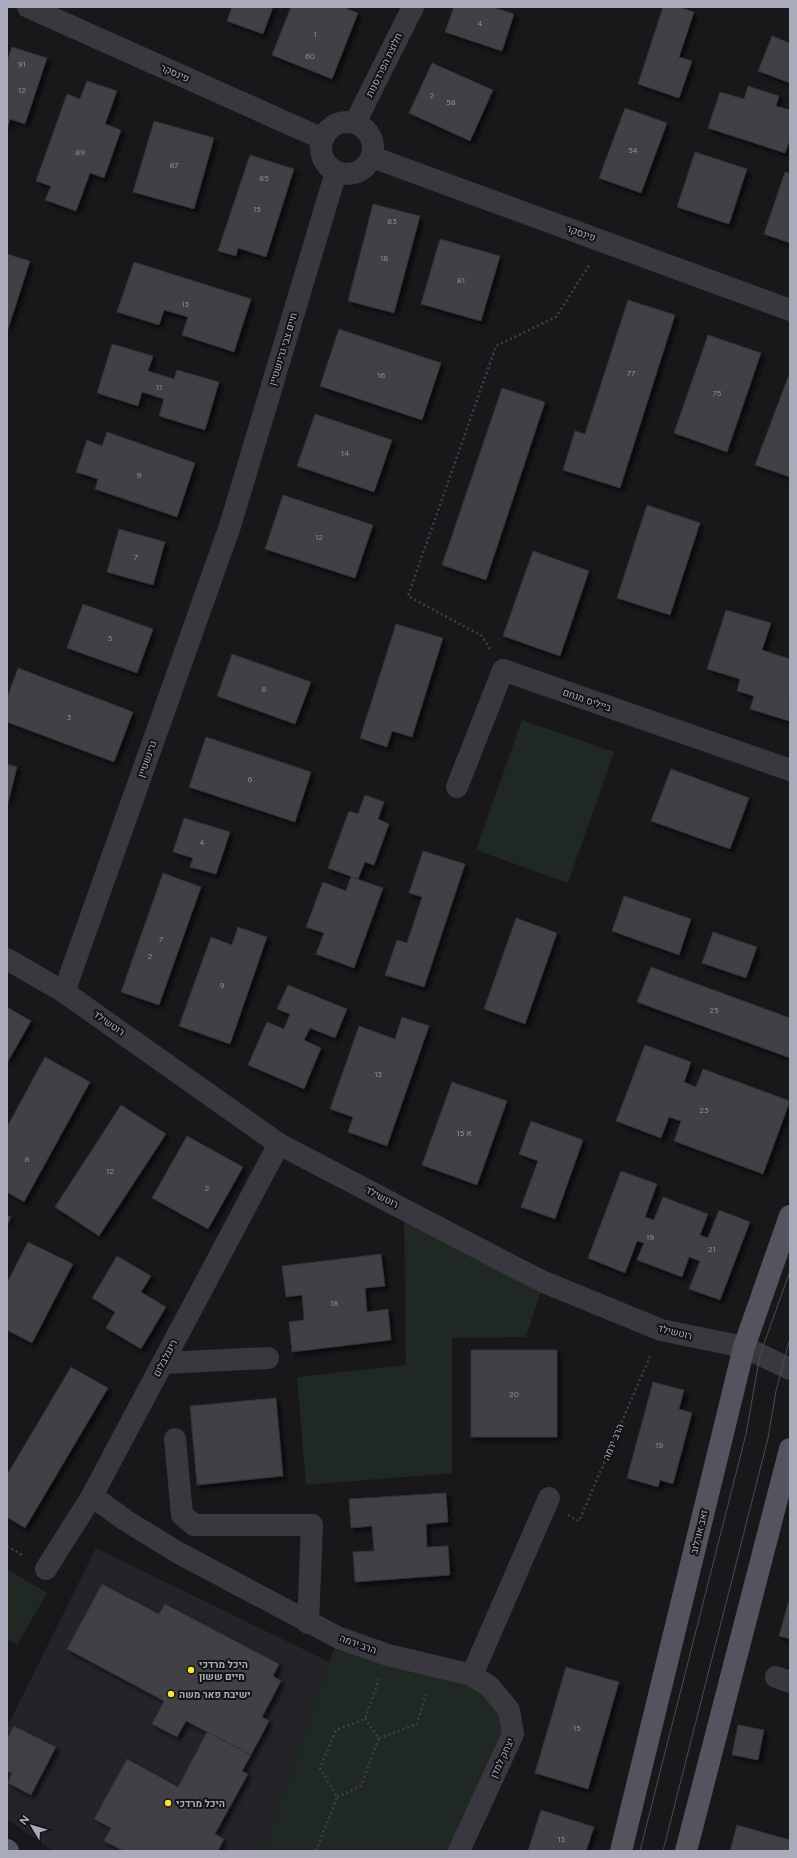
<svg xmlns="http://www.w3.org/2000/svg" width="797" height="1858" font-family="Figtree,Heebo,sans-serif">
<style>
.built{fill:#242327}
.green{fill:#1f2822}
.building{fill:#3f3f44;stroke:#323136;filter:url(#shadow)}
.lines{fill:none;stroke-linecap:round;stroke-linejoin:round}
.path{stroke:#3e3f46;stroke-width:2.5;stroke-dasharray:2 3;stroke-linecap:butt}
.minor{stroke:#39383f;stroke-width:22}
.major{stroke:#54545e;stroke-width:22}
.tram{stroke:#4b4b54;stroke-width:1}
.poi-dot{fill:#fae02f;stroke:#131215;stroke-width:1.5}
.labels{text-anchor:middle;dominant-baseline:central;stroke-width:4;stroke-linejoin:round;paint-order:stroke}
.number-label{font-size:8px;fill:#8e909c}
.street-label{font-size:10px;fill:#a9abba;stroke:#131215}
.poi-label{font-size:10px;font-weight:bold;fill:#a9abba;stroke:#131215;text-anchor:start}
</style>
<defs>
<filter id="shadow"><feDropShadow dx="3.5" dy="3.5" stdDeviation="2" flood-color="#0009"/></filter>
</defs>
<rect width="100%" height="100%" fill="#18171a"/>
<!-- built -->
<path class="built" d="M96,1548L329,1662L263,1851H53L7,1819V1727Z"/>
<!-- green -->
<g class="green">
<path d="M522,720L614,752L568,883L476,850Z"/>
<path d="M404,1208L544,1282L526,1337L452,1338V1473L306,1485L297,1377L406,1365Z"/>
<path d="M7,1569L47,1593L17,1645L7,1639Z"/>
<path d="M339,1638L472,1675L513,1734L459,1851H263L329,1662Z"/>
</g>
<!-- building -->
<g class="building">
<path d="M232,7H273L263,34L227,21Z"/>
<path d="M291,7H343L358,13L332,79L272,55Z"/>
<path d="M454,7H492L514,14L502,51L445,32Z"/>
<path d="M663,7H678L694,12L679,57L692,61L679,98L638,84Z"/>
<path d="M772,36L790,43V83L758,71Z"/>
<path d="M12,47L47,58L25,124L10,119L7,129V61Z"/>
<path d="M432,63L493,90L470,141L409,113Z"/>
<path d="M87,81L117,91L105,124L121,130L104,178L90,173L76,211L45,200L51,186L36,181L67,94L80,99Z"/>
<path d="M748,86L779,96L776,106L790,110V139L785,153L708,128L720,92L744,99Z"/>
<path d="M625,108L667,123L641,193L599,178Z"/>
<path d="M154,121L214,138L194,209L133,192Z"/>
<path d="M695,152L747,169L729,224L677,207Z"/>
<path d="M250,155L294,169L266,257L238,248L236,256L218,251Z"/>
<path d="M785,172L790,173V243L764,234Z"/>
<path d="M373,204L420,216L394,313L348,301Z"/>
<path d="M440,239L500,256L481,321L421,304Z"/>
<path d="M7,254L30,261L7,332Z"/>
<path d="M134,262L251,299L234,352L182,335L188,317L164,310L159,325L117,312Z"/>
<path d="M628,300L675,315L620,488L563,470L575,431L585,434Z"/>
<path d="M339,329L441,363L422,420L320,386Z"/>
<path d="M708,335L761,353L727,452L674,433Z"/>
<path d="M112,344L153,356L148,371L174,379L177,370L219,382L205,430L159,416L164,399L142,392L138,406L97,393Z"/>
<path d="M790,372V477L755,465Z"/>
<path d="M502,388L545,402L486,580L442,565Z"/>
<path d="M315,414L392,440L374,492L297,466Z"/>
<path d="M107,432L195,463L177,517L95,489L98,479L76,472L87,440L102,446Z"/>
<path d="M283,495L373,525L355,578L265,549Z"/>
<path d="M647,505L700,523L670,615L617,598Z"/>
<path d="M119,529L165,542L153,585L107,572Z"/>
<path d="M533,551L589,571L560,656L503,636Z"/>
<path d="M83,604L153,629L137,673L67,648Z"/>
<path d="M726,610L771,623L762,650L790,659L789,721L750,709L754,696L737,691L740,679L707,669Z"/>
<path d="M396,624L443,638L412,737L392,731L387,747L360,738Z"/>
<path d="M232,654L311,682L295,724L217,696Z"/>
<path d="M18,668L133,712L114,762L7,722V698Z"/>
<path d="M206,737L311,772L295,822L189,787Z"/>
<path d="M7,764L17,767L7,807Z"/>
<path d="M671,769L749,798L730,849L651,821Z"/>
<path d="M365,795L384,802L378,819L389,824L374,865L365,862L358,879L328,868L349,811L358,814Z"/>
<path d="M184,818L230,832L216,874L190,867L193,858L173,852Z"/>
<path d="M423,851L465,864L424,987L385,975L397,940L407,943L422,897L409,893Z"/>
<path d="M163,873L201,887L159,1005L121,992Z"/>
<path d="M351,877L383,888L354,968L316,954L324,933L306,927L323,882L346,891Z"/>
<path d="M624,896L691,919L679,955L612,931Z"/>
<path d="M516,918L557,933L525,1024L484,1009Z"/>
<path d="M238,927L267,937L230,1044L179,1026L211,937L232,945Z"/>
<path d="M713,932L757,947L746,978L702,963Z"/>
<path d="M651,967L790,1018V1058L637,1002Z"/>
<path d="M288,985L347,1009L335,1038L310,1028L304,1040L321,1048L304,1089L248,1065L267,1022L284,1029L290,1014L277,1009Z"/>
<path d="M7,1007L31,1021L7,1063Z"/>
<path d="M402,1017L429,1026L387,1146L348,1132L353,1117L330,1109L359,1026L395,1039Z"/>
<path d="M645,1045L691,1062L684,1082L696,1087L703,1069L790,1101L763,1174L674,1141L681,1121L669,1117L661,1138L616,1121Z"/>
<path d="M45,1057L90,1082L24,1202L7,1192V1127Z"/>
<path d="M452,1082L507,1101L477,1185L422,1165Z"/>
<path d="M121,1105L166,1134L99,1236L55,1207Z"/>
<path d="M531,1121L583,1140L555,1219L521,1207L538,1161L519,1154Z"/>
<path d="M187,1136L243,1167L208,1229L152,1198Z"/>
<path d="M621,1171L657,1184L645,1217L654,1220L663,1197L708,1214L700,1235L708,1238L719,1210L750,1222L720,1300L689,1289L700,1261L689,1257L682,1277L637,1260L644,1243L637,1241L625,1273L588,1258Z"/>
<path d="M7,1215L11,1217L7,1225Z"/>
<path d="M28,1242L73,1264L32,1343L7,1330V1283Z"/>
<path d="M381,1254L385,1286L365,1288L367,1312L388,1309L391,1340L292,1352L289,1322L304,1320L302,1295L286,1297L282,1266Z"/>
<path d="M117,1256L151,1276L141,1292L166,1307L141,1349L106,1328L115,1312L92,1298Z"/>
<rect x="471" y="1350" width="86" height="87"/>
<path d="M71,1367L108,1388L25,1528L7,1517V1475Z"/>
<path d="M653,1382L684,1390L679,1409L692,1413L673,1484L660,1480L658,1487L627,1478Z"/>
<path d="M276,1398L283,1476L197,1485L190,1406Z"/>
<path d="M446,1493L448,1522L426,1524L427,1547L448,1546L450,1575L355,1582L353,1552L374,1551L372,1526L351,1528L349,1499Z"/>
<path d="M102,1584L159,1614L165,1604L279,1664L273,1676L281,1681L262,1717L269,1721L251,1755L186,1721L177,1737L152,1724L164,1701L67,1649Z"/>
<path d="M790,1597V1639L779,1636Z"/>
<path d="M566,1667L619,1682L588,1789L535,1773Z"/>
<path d="M738,1725L764,1730L758,1760L732,1755Z"/>
<path d="M14,1726L56,1747L31,1795L8,1783L12,1773L7,1771V1739Z"/>
<path d="M207,1732L251,1755L242,1771L248,1774L215,1834L224,1839L218,1851H124L104,1841L111,1828L94,1819L127,1759L178,1787Z"/>
<path d="M541,1810L594,1827L586,1851H528Z"/>
<path d="M737,1825L790,1840V1851H730Z"/>
</g>
<g class="lines">
<!-- path -->
<g class="path">
<path d="M490,649L482,636L408,596L496,346L556,317L590,264"/>
<path d="M568,1515L579,1521L651,1354"/>
<path d="M7,1546L24,1556"/>
<path d="M379,1738L417,1724L427,1691"/>
<path d="M337,1797L361,1786L379,1738L365,1719"/>
<path d="M316,1851L337,1797L320,1768L336,1730L365,1719L379,1679"/>
</g>
<!-- minor -->
<g class="minor">
<path d="M28,7L323,139"/>
<circle cx="347" cy="148" r="26"/>
<path d="M355,123L413,7"/>
<path d="M372,157L790,310"/>
<path d="M457,787L503,670L790,770"/>
<path d="M7,959L64,992L279,1144L518,1269L544,1282L661,1330L744,1347L790,1369"/>
<path d="M64,992L230,526L336,172"/>
<path d="M163,1363L268,1358"/>
<path d="M175,1439L182,1515L194,1525H312L308,1623"/>
<path d="M92,1496L125,1520L177,1552L339,1638L388,1655L472,1675L490,1687L509,1710L513,1734L459,1851"/>
<path d="M46,1569L92,1496L279,1144"/>
<path d="M472,1675L549,1498"/>
<path d="M776,1677L790,1682"/>
</g>
<!-- major -->
<g class="major">
<path d="M7,1850L8,1851"/>
<path d="M621,1851L744,1347L790,1216"/>
<path d="M686,1851L790,1449"/>
</g>
<!-- tram -->
<g class="tram">
<path d="M640,1851L746,1434L760,1355L790,1271"/>
<path d="M663,1851L768,1438L776,1391L790,1338"/>
</g>
</g>
<!-- markers -->
<g class="poi-dot">
<circle cx="191" cy="1670" r="4"/>
<circle cx="171" cy="1694" r="4"/>
<circle cx="168" cy="1803" r="4"/>
</g>
<g class="labels">
<!-- number labels -->
<g class="number-label">
<text x="480" y="23">4</text>
<text x="315" y="34">1</text>
<text x="310" y="56">60</text>
<text x="22" y="64">91</text>
<text x="22" y="90">12</text>
<text x="432" y="95">2</text>
<text x="451" y="102">58</text>
<text x="633" y="150">54</text>
<text x="80" y="152">89</text>
<text x="174" y="165">87</text>
<text x="264" y="178">85</text>
<text x="257" y="209">15</text>
<text x="392" y="221">83</text>
<text x="384" y="258">18</text>
<text x="461" y="280">81</text>
<text x="185" y="304">13</text>
<text x="631" y="373">77</text>
<text x="381" y="375">16</text>
<text x="159" y="387">11</text>
<text x="717" y="393">75</text>
<text x="345" y="453">14</text>
<text x="139" y="475">9</text>
<text x="319" y="537">12</text>
<text x="136" y="557">7</text>
<text x="110" y="638">5</text>
<text x="264" y="689">8</text>
<text x="69" y="717">3</text>
<text x="250" y="779">6</text>
<text x="202" y="842">4</text>
<text x="161" y="939">7</text>
<text x="150" y="956">2</text>
<text x="222" y="985">9</text>
<text x="714" y="1010">25</text>
<text x="378" y="1074">13</text>
<text x="704" y="1110">23</text>
<text x="464" y="1133">15 א</text>
<text x="27" y="1159">8</text>
<text x="110" y="1171">12</text>
<text x="207" y="1188">2</text>
<text x="650" y="1237">19</text>
<text x="712" y="1249">21</text>
<text x="334" y="1303">18</text>
<text x="514" y="1394">20</text>
<text x="659" y="1445">19</text>
<text x="577" y="1728">15</text>
<text x="561" y="1839">13</text>
</g>
<!-- street labels -->
<g class="street-label">
<text transform="translate(384 65) rotate(-64)">חלוצת הפרדסנות</text>
<text transform="translate(175 73) rotate(24)">פינסקר</text>
<text transform="translate(581 233) rotate(20)">פינסקר</text>
<text transform="translate(283 349) rotate(-73)">חיים צבי גרינשטיין</text>
<text transform="translate(587 700) rotate(19)">בייליס מנחם</text>
<text transform="translate(147 759) rotate(-70)">גרינשטיין</text>
<text transform="translate(109 1023) rotate(35)">רוטשילד</text>
<text transform="translate(382 1197) rotate(27)">רוטשילד</text>
<text transform="translate(675 1332) rotate(14)">רוטשילד</text>
<text transform="translate(165 1358) rotate(-62)">רינגלבלום</text>
<text transform="translate(613 1442) rotate(-67)">הרב ירמה</text>
<text transform="translate(699 1532) rotate(-76)">זאב אורלוב</text>
<text transform="translate(358 1644) rotate(20)">הרב ירמה</text>
<text transform="translate(502 1758) rotate(-65)">יצחק למדן</text>
</g>
<!-- poi labels -->
<g class="poi-label">
<text x="199" y="1664">היכל מרדכי<tspan x="199" dy="12">חיים ששון</tspan></text>
<text x="179" y="1694">ישיבת פאר משה</text>
<text x="176" y="1803">היכל מרדכי</text>
</g>
</g>
<!-- border -->
<rect width="797" height="1858" fill="none" stroke="#a9abba" stroke-width="16"/>
<!-- north arrow -->
<g transform="translate(32 1826) rotate(308)" stroke="#131215" stroke-width="3" paint-order="stroke">
<path d="M0-3L7 15L0 10L-7 15Z" fill="#a9abba"/>
<text y="-6" font-size="11" font-weight="bold" text-anchor="middle" fill="#a9abba">N</text>
</g>
</svg>
